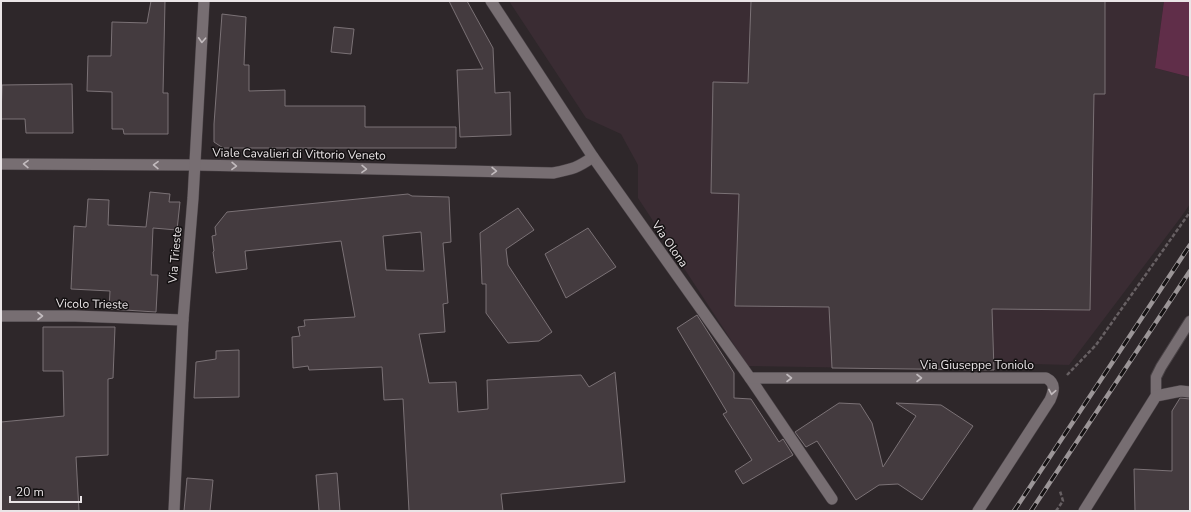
<svg xmlns="http://www.w3.org/2000/svg" width="1191" height="512" font-family="'Nunito Sans',sans-serif">
<style>
.built{fill:#3a2c33}
.green{fill:#602e49}
.building{fill:#443b3f;stroke:#7b7276;fill-rule:evenodd}
.lines{fill:none;stroke-linecap:round;stroke-linejoin:round}
.service-casing{stroke:#494246;stroke-width:12}
.minor-casing{stroke:#494246;stroke-width:12}
.tertiary-casing{stroke:#494246;stroke-width:12}
.path{stroke:#676063;stroke-width:2.5;stroke-dasharray:4 2;stroke-linecap:butt}
.service{stroke:#776e72;stroke-width:10}
.minor{stroke:#776e72;stroke-width:11}
.tertiary{stroke:#776e72;stroke-width:11}
.rail-casing{stroke:#9b9597;stroke-width:4.5}
.rail{stroke:#141112;stroke-width:3;stroke-dasharray:9;stroke-linecap:butt}
.oneway{stroke:#c2bbbe}
.labels{text-anchor:middle;dominant-baseline:central;stroke-width:3;stroke-linejoin:round;paint-order:stroke}
.street-label{font-size:12px;fill:#eae5e7;stroke:#141112}
</style>
<rect width="100%" height="100%" fill="#2e272a"/>
<!-- built -->
<path class="built" d="M509,1H1164L1155,68L1190,77V204L1181,217L1069,365L994,363V370L748,366L638,198V165L621,134L586,118Z"/>
<!-- green -->
<path class="green" d="M1164,1H1190V77L1155,68Z"/>
<!-- building -->
<g class="building">
<path d="M151,1H165L163,93H168V134H124L123,129H112V92L87,91L88,56H111L112,22L147,23Z"/>
<path d="M449,1H467L493,48L495,93L510,92L511,135L460,137L457,70L483,69Z"/>
<path d="M751,1H1105V94H1094L1090,310L992,309L994,370L832,368L829,307L735,306L739,194L711,193L713,82L748,83Z"/>
<path d="M222,14L246,17L244,65H249V91L285,90V106H365V127H456V148H223L214,142V124Z"/>
<path d="M334,27L354,29L351,54L331,52Z"/>
<path d="M72,84L73,133H26L25,119H1L2,85Z"/>
<path d="M150,192L170,194L169,202H180L177,230L153,228L151,275H158L156,312L109,309L110,291L71,289L74,226L86,227L88,199L109,200L108,225L146,227Z"/>
<path d="M408,194L412,196L449,197L451,242L443,243L448,303L443,304L445,332L419,334L429,383L456,382L458,412L488,409L487,380L581,375L589,387L615,372L625,482L501,494L503,511H409L403,399L384,400L382,367L309,370L308,366L293,368L292,337L300,336L298,327L305,326L304,320L355,317L341,241L245,251L247,269L216,273L213,252L214,251L212,236L216,235L215,227L227,212ZM421,232L424,271L386,270L383,236Z"/>
<path d="M518,208L534,230L506,249L508,265L552,332L539,341L508,343L486,313V284H482L480,233Z"/>
<path d="M588,228L616,267L566,298L545,254Z"/>
<path d="M697,315L734,373V398L751,399L779,442L783,439L793,455L743,484L735,471L752,460L723,414L727,412L677,328Z"/>
<path d="M43,327H115L113,378L108,379V455L76,457L79,511H1V422L64,416L63,371H43Z"/>
<path d="M239,350V397L194,398L196,362L216,359V351Z"/>
<path d="M1180,398L1190,399V511H1135L1134,469L1172,471V411Z"/>
<path d="M839,403L860,404L872,423L883,467L916,416L896,403L941,405L973,426L922,500L898,484L879,485L856,500L817,441L806,447L795,432Z"/>
<path d="M337,473L340,511H319L316,475Z"/>
<path d="M187,478L213,480L210,511H184Z"/>
</g>
<g class="lines">
<!-- service casing -->
<g class="service-casing">
<path id="service" d="M1156,396V377L1161,367L1190,321"/>
</g>
<!-- minor casing -->
<g class="minor-casing">
<g id="minor">
<path d="M593,157L750,378L832,499"/>
<path d="M1,164L195,165"/>
<path d="M1,316H75L183,320"/>
<path d="M750,378H1046C1056,383 1054,391 1050,400L978,511"/>
<path d="M1084,511L1156,396L1181,391L1190,392"/>
</g>
</g>
<!-- tertiary casing -->
<g class="tertiary-casing">
<g id="tertiary">
<path d="M195,165L553,173C573,169 577,168 593,157L491,1"/>
<path d="M174,511L183,320L193,198L204,1"/>
</g>
</g>
<!-- path -->
<g class="path">
<path d="M1067,375L1096,345L1190,212"/>
<path d="M1056,511L1063,501L1060,491"/>
</g>
<!-- service -->
<use href="#service" class="service"/>
<!-- minor -->
<use href="#minor" class="minor"/>
<!-- tertiary -->
<use href="#tertiary" class="tertiary"/>
<!-- rail casing -->
<g class="rail-casing">
<g id="rail">
<path d="M1014,511L1190,245"/>
<path d="M1031,511L1190,271"/>
</g>
</g>
<!-- rail -->
<use href="#rail" class="rail"/>
</g>
<!-- one-way arrows -->
<defs><path id="oneway-chevron" d="M-2-3.5L2.5 0L-2 3.5" fill="none" stroke-width="1.6" stroke-linecap="round" stroke-linejoin="round"/></defs>
<g class="oneway">
<use href="#oneway-chevron" transform="translate(202 40) rotate(93)"/>
<use href="#oneway-chevron" transform="translate(26 164) rotate(-179)"/>
<use href="#oneway-chevron" transform="translate(156 165) rotate(-179)"/>
<use href="#oneway-chevron" transform="translate(234 166) rotate(1)"/>
<use href="#oneway-chevron" transform="translate(364 169) rotate(1)"/>
<use href="#oneway-chevron" transform="translate(494 171) rotate(1)"/>
<use href="#oneway-chevron" transform="translate(40 316)"/>
<use href="#oneway-chevron" transform="translate(789 378)"/>
<use href="#oneway-chevron" transform="translate(919 378)"/>
<use href="#oneway-chevron" transform="translate(1052 392) rotate(100)"/>
</g>
<g class="labels">
<!-- street labels -->
<g class="street-label">
<text transform="translate(299 154) rotate(1)">Viale Cavalieri di Vittorio Veneto</text>
<text transform="translate(670 244) rotate(55)">Via Olona</text>
<text transform="translate(175 255) rotate(-85)">Via Trieste</text>
<text transform="translate(92 304) rotate(1)">Vicolo Trieste</text>
<text x="977" y="365">Via Giuseppe Toniolo</text>
</g>
</g>
<!-- border -->
<rect width="1191" height="512" fill="none" stroke="#eae5e7" stroke-width="4"/>
<!-- scale -->
<path d="M10 496v6h71v-6" fill="none" stroke="#eae5e7" stroke-width="2"/>
<text x="16" y="496" font-size="12" fill="#eae5e7" stroke="#141112" stroke-width="3" paint-order="stroke">20 m</text>
</svg>
